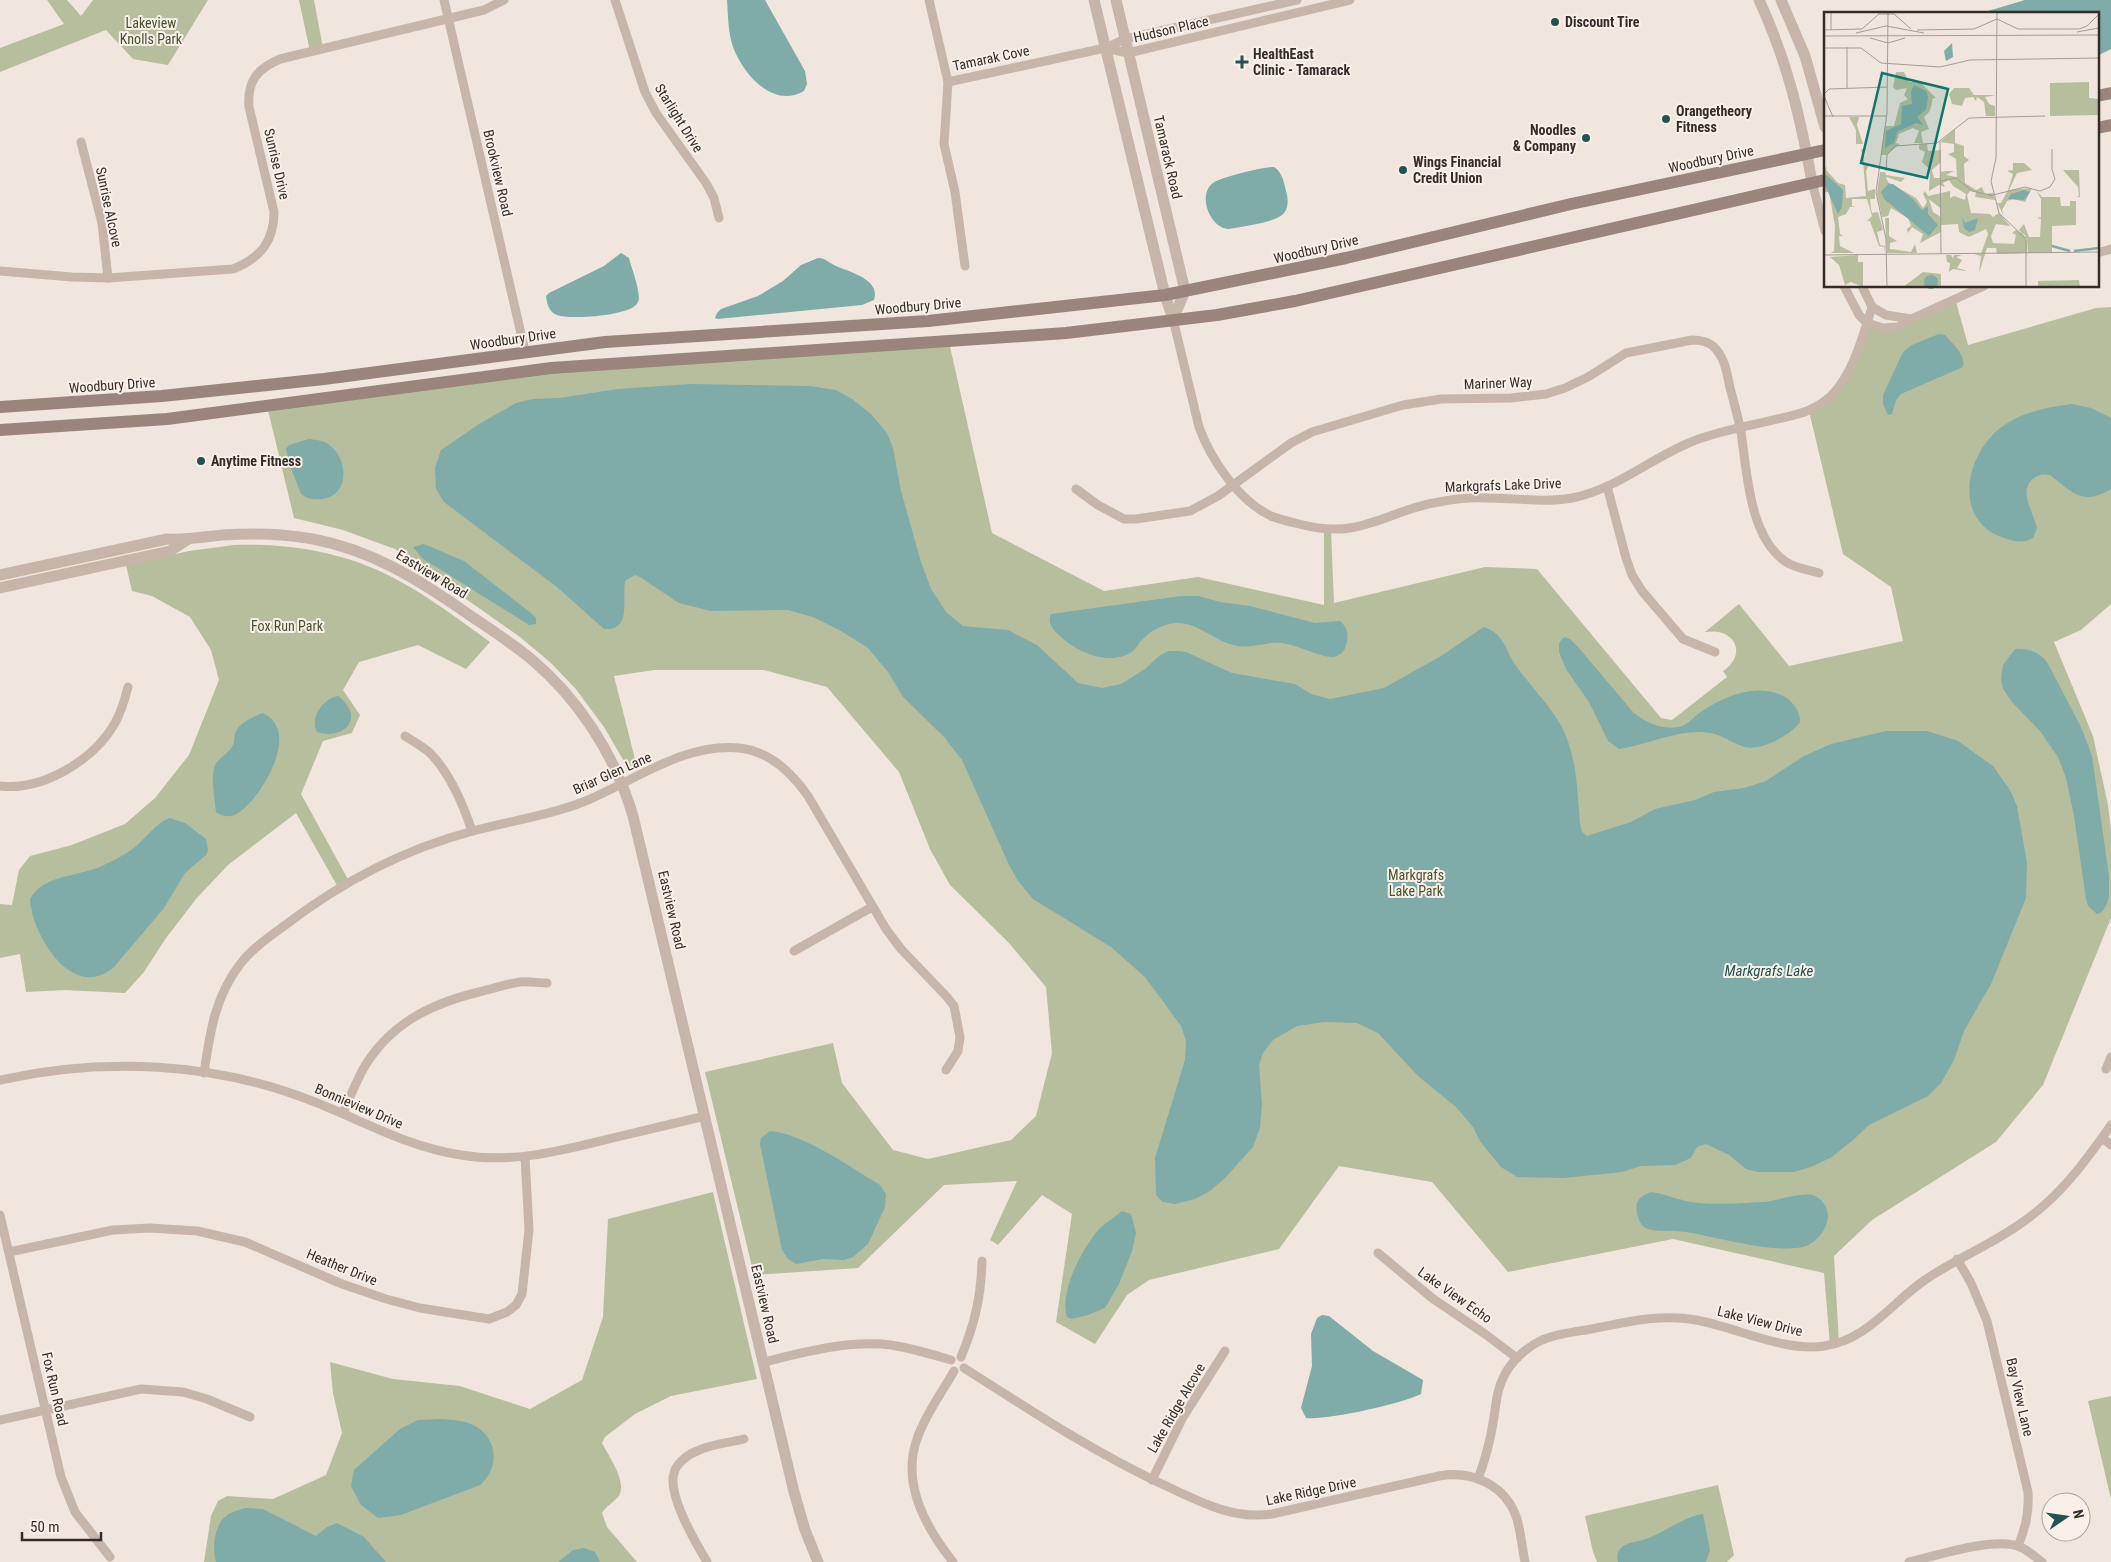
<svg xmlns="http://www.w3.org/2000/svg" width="2111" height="1562" font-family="'Roboto Condensed',sans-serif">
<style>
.green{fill:#b6be9e}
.water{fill:#7faba9}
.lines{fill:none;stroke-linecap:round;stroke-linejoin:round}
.minor{stroke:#c7b5aa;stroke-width:9}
.tertiary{stroke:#c7b5aa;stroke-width:11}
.secondary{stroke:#9b847c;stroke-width:12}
.poi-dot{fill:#225352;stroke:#f8f0e9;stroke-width:2}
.labels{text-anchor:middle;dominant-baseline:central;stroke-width:4;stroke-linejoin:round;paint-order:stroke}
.poi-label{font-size:14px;font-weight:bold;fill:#352c29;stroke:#f8f0e9;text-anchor:start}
.park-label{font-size:14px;fill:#48522f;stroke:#f8f0e9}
.street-label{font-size:14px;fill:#352c29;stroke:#f8f0e9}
.water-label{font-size:15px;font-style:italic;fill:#225352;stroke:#f8f0e9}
.inset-river{fill:none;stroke:#7faba9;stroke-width:2.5}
.inset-road{fill:none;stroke:#a59c95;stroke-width:1}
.view{fill:#0f766e;fill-opacity:0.15;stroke:#0f766e;stroke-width:2.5}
.inset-edge{fill:none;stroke:#352c29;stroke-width:2.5}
</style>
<rect width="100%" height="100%" fill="#f0e6dd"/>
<!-- green -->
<g class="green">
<path d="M47,0H67L81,16L93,0H208L168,65L133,59L106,30L0,72V48L64,24Z"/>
<path d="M299,0H314L323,48L310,51Z"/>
<path d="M1955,298L1968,345L2096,308L2111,307V604L2081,630L2054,642L2093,736L2108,805L2111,831V918L2043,1085L1996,1142L1872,1220L1834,1256L1839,1343L1830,1345L1824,1273L1673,1239L1508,1272L1432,1182L1339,1166L1279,1249L1149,1280L1127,1295L1095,1344L1056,1322L1072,1214L1042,1195L998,1245L990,1240L1017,1181L944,1185L858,1268L754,1275L705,1072L833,1043L842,1083L893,1150L928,1159L1011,1140L1036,1116L1052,1053L1046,987L1008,942L950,885L930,849L899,772L827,687L764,670H654L614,676L637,767L630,766L625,763L604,727L575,688L551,663L520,637L395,549L343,530L294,518L267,406L551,368L949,342L992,533L1104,591L1198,577L1324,605V529L1331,530L1334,603L1485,567L1537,569L1661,718L1672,720L1727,677L1723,671C1748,654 1735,627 1705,632L1739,604L1789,666L1903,641L1891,587L1843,554L1809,411L1837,389L1867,323L1895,328Z"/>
<path d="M234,545C292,543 350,553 401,582C432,599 461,621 490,642L466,669L418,645L359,662L343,690L360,715L352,733L323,741L301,794L350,883L339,889L296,813L228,865L196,899L166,938L144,972L125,993L65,990L26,992L20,954L0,958V904L12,905L19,870L30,856L72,845L125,824L155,798L189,755L219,680L211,650L190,617L152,596L132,591L126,565L189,551Z"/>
<path d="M713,1192L757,1379L671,1396L635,1414L605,1437L602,1443C608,1455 629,1484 618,1497C613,1503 606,1506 602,1513L607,1527L637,1562H204L211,1516L218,1501L227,1496L273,1499L326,1475L342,1433L333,1393L330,1362L393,1379L460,1386L530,1409L582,1380L603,1317L608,1219Z"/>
<path d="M2111,1396V1499L2088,1401Z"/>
<path d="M1718,1485L1734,1555L1727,1562H1597L1593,1552L1585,1516Z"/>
</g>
<!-- water -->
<g class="water">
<path d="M727,0H765L805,71L807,84L804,91C773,109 743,74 733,47C728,32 728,15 727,0Z"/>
<path d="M2025,0H2111V49L2097,56V14H1978Z"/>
<path d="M1274,167C1282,172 1284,182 1286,191C1288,198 1289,207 1284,213C1278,222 1240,227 1228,229C1210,228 1197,195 1213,183C1221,177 1264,167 1274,167Z"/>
<path d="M621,253L629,258C631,267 642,294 638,302C633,316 570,320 557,315C549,312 547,304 546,296L549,293L604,266Z"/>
<path d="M818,258C826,258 829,263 836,266C849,272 881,279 874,300L862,305L717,319L715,318L717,313L721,309L758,296L783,281L801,265Z"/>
<path d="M1939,334L1945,335C1952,343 1966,355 1963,367L1901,394L1896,400L1892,414L1888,415L1883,404V395L1903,352L1912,345Z"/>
<path d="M690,384L810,386L836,390L852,399L871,414L887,433L893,448L901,491L921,562L931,589L946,612L963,626L1008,630L1037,645L1078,683L1102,688L1121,684L1145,669L1159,656L1168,651H1177L1186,652L1232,673L1295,684L1311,694L1330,699L1384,688L1441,656L1484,627C1505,634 1505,651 1517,667C1530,686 1547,702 1559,722C1577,753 1577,789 1580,823L1582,832L1587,836L1631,822L1655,809L1695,800L1714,792L1744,788L1766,781L1804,756L1831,744L1886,731H1927L1958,741L1993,766L2010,790L2017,806L2027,863L2026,898L1991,984L1964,1031L1954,1060L1941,1083L1928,1096L1869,1125L1853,1140L1832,1157L1811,1167L1794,1172H1758L1746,1169L1729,1155L1706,1144L1697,1147L1691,1158L1675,1165L1641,1166L1622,1172L1564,1178L1517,1177L1501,1167L1480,1141L1473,1127L1456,1107L1418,1076L1378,1033L1357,1023L1325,1022L1297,1026L1273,1040L1263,1053L1259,1065L1262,1104L1260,1128L1253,1147L1225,1178L1210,1191L1195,1199L1175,1204L1163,1202L1156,1195L1155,1158L1185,1060L1186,1041L1181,1026L1145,977L1111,947L1033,899L1018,881L1010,867L962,760L944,737L903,697L888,672L868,648L841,631L813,617L788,610L711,611L679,603L640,577L635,575L625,581C622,599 632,631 604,629L557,587L444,502L436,489L435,468L441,450L479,424L516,403L533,399L559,398L618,389Z"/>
<path d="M2072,404L2091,408L2111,418V489C2082,507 2071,491 2050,475C2044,474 2039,474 2034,478C2017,490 2034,513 2037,528L2033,538C2023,544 2014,541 2004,538C1949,520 1967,448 2006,424C2026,411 2049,407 2072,404Z"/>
<path d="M309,439C316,440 323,440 328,444C348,457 351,494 323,499C315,500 307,499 301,494L291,468L286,449L289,445Z"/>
<path d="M424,544L464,561L531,613L536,618V624L529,625L422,558L413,547Z"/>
<path d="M1181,596H1198L1220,602L1250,606L1315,623L1340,621C1348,628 1349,636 1346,645C1345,651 1340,656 1333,657C1319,657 1298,645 1282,643C1265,641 1250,650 1233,645C1214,640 1197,622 1176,623C1164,624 1151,630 1143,639C1139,642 1137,648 1133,651C1111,667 1078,653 1060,636C1053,630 1047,623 1051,614Z"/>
<path d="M1564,637L1570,639L1578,647L1633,712C1645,723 1663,730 1679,727C1688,725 1694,716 1701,712C1725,696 1757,682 1785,697C1794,703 1800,711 1800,722C1790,736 1758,753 1742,746C1728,741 1718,732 1702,732C1674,731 1646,745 1619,749L1608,741L1589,702L1566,669L1559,652V643Z"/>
<path d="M2015,649C2028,648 2039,652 2047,662L2081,727L2092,756L2109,876V897L2106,906L2102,912L2097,914L2088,906L2086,899L2074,816L2066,778L2058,757L2040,731L2012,702L2003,689L2001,678L2003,665Z"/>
<path d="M338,696C366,717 344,741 317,732C309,719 323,698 338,696Z"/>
<path d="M262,713C303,729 261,799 238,813C231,818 222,817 216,812C215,800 209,771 217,762C222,756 229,753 233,745C235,741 234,738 235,734C238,723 253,717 262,713Z"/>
<path d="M170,818L185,823L206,839L208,850L206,855L185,873L164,908L114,967C73,1003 32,935 30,899C44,874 78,877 102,866C112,861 125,855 135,847C145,839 158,821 170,818Z"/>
<path d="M770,1131C802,1133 852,1168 880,1185L886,1194L885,1207L868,1244L853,1257L844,1260L823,1259L796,1264L788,1259L782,1250L760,1144L761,1138Z"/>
<path d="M1651,1192C1667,1194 1682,1202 1699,1203C1720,1205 1742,1203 1763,1202C1776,1201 1805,1191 1815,1196C1823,1199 1828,1209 1828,1217C1827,1229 1817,1242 1806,1246C1777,1255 1717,1237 1686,1232C1675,1230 1658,1232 1648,1229C1639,1226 1635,1212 1637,1203C1639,1197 1646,1194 1651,1192Z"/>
<path d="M1122,1211L1131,1214L1136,1233L1132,1251L1119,1284L1105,1308L1088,1315L1071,1319L1067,1317C1059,1291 1083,1247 1100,1228C1107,1222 1115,1217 1122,1211Z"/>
<path d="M1322,1315L1329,1316L1373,1351L1423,1380L1421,1394C1401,1404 1328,1420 1306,1418L1301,1408L1312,1366L1311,1334L1317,1318Z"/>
<path d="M440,1419C454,1420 470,1420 481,1430C499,1445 497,1471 480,1485L401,1515L378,1518L361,1505L351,1486L354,1470L400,1429L418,1420Z"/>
<path d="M245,1508L263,1509L316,1536L327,1527L337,1523L364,1537L386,1562H216C212,1548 214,1526 226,1516C231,1512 239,1510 245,1508Z"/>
<path d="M1703,1514L1710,1550L1706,1562H1618C1617,1557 1617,1552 1621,1548C1626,1542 1639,1542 1646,1539C1666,1532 1683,1517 1703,1514Z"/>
<path d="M584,1548L595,1552L600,1562H558L573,1550Z"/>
</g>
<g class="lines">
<!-- minor -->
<g class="minor">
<path d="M444,0L525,351"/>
<path d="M615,0L645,92L656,113L706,183L714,198L719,218"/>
<path d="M929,0L948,82L944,144L955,192L965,266"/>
<path d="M1105,48L1128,53L1350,0"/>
<path d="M948,82L1105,48L1125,39L1297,0"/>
<path d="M81,142L102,223L108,278"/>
<path d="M1812,182L1825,231"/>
<path d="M2097,253L2111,249"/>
<path d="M0,271L72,277L108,278L233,269C260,258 274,242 274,212L249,107C247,81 257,69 280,59L484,10L504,0"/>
<path d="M1844,286L1859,315L1867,323L1883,328L1898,327L1911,319L1984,286"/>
<path d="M1872,307L1886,315L1911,319"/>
<path d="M1173,319L1199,427C1211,460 1239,501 1271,516C1278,519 1287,521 1295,523C1313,528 1331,531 1350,528C1381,523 1408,506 1439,502C1454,499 1472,497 1487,498C1516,498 1544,503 1572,498C1618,489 1653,456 1696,440C1723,430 1754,425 1782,418C1798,414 1813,411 1826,400C1851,381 1863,336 1872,307L1862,286"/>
<path d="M1607,486L1626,558L1632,575L1642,591L1683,639L1715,652"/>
<path d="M1076,489L1098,505L1124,519H1136L1190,511L1218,496L1291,443L1312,432L1403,405L1441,399L1511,398L1546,394L1565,388L1588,377L1626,353L1692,340C1699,340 1707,341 1713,346C1725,357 1727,373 1730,388C1734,402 1738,417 1741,432C1747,472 1749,537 1786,562C1795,568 1809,570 1819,573"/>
<path d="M405,736C414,742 424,747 431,754C451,775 463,804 472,831"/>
<path d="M0,786C43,791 94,760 115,723C121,712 125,699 128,687"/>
<path d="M794,951L872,907"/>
<path d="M2106,1069L2111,1057"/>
<path d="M204,1073C210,1032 215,996 241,963C253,948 269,937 284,926C340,883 405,849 473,831C509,821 548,816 583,802C633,782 682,743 739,748C769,751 792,773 808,796L886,929L901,949L947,997L954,1006L960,1037L958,1051L946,1070"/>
<path d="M0,1080C103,1057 214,1062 312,1101C362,1120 407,1147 461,1155C514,1164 565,1150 617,1137C646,1130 676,1123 705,1116"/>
<path d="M343,1113C349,1099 355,1085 362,1071C388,1025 429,1004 479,992C492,989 506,984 520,982C529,981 538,983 547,983"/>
<path d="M2102,1138L2111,1145"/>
<path d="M0,1215L61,1477L75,1512L110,1557"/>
<path d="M9,1252L113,1230L150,1228L197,1231L245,1242L342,1284L386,1299L420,1308L489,1319L507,1312L516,1305L522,1294L529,1230L525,1157"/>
<path d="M1378,1253L1432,1298L1485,1334L1517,1358"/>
<path d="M1957,1259L1971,1283L1987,1321L2028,1492C2029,1512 2026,1527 2018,1546"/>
<path d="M961,1357C975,1323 981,1297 982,1261"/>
<path d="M764,1362C805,1352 848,1340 891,1345C911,1348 931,1354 951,1360"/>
<path d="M964,1368C1030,1410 1093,1452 1164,1485C1199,1501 1232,1520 1272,1514L1439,1476C1472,1470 1506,1485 1517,1519C1521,1533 1522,1548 1525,1562"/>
<path d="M0,1420L141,1389L183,1392L207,1399L250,1417"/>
<path d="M1478,1479C1485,1460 1490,1442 1493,1423C1496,1407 1496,1391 1504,1376C1512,1360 1527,1347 1542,1340C1556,1334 1572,1332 1586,1330C1623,1323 1659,1313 1696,1320C1736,1327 1783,1352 1824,1346C1866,1340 1889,1306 1922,1282C1953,1260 1989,1246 2020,1224C2059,1198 2085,1162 2111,1125"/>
<path d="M1152,1480L1183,1417L1225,1351"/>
<path d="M707,1562C696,1543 667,1495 674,1473C676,1464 687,1455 695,1452C710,1444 728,1443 744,1439"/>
<path d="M953,1562C927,1529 902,1486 916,1442C924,1417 941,1394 954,1371"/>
<path d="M1909,1562C1935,1556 1996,1536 2020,1547C2028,1550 2035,1557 2042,1562"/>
</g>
<!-- tertiary -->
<g class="tertiary">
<path d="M1094,0L1165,295L1173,319"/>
<path d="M1116,0L1185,291L1173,319"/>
<path d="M1759,0C1787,60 1800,116 1812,182"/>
<path d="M1781,0L1805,56L1825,127"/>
<path d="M0,575L167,539C186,540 203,537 223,535C253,533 284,534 313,539C371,550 418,579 465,612C487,627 509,641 530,658C579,699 615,755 633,816L794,1492L805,1530L818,1562"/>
<path d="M0,588L170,551L187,540"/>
</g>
<!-- secondary -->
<g class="secondary">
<path d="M2097,96L2111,93"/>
<path d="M2097,128L2111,125"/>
<path d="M0,407L162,396L324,379L605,342L928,321L1165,295L1346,258L1571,204L1825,150"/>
<path d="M0,430L167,419L551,368L1066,333L1217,315L1295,301L1825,180"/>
</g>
</g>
<!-- markers -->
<g class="poi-dot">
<circle cx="1555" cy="22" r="5"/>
<path d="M1239.5 54.5h5v5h5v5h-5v5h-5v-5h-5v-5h5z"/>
<circle cx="1666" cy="119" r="5"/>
<circle cx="1586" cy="138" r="5"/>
<circle cx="1403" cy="170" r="5"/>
<circle cx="201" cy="461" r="5"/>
</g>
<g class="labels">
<!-- poi labels -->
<g class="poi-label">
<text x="1565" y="22">Discount Tire</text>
<text x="1253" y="54">HealthEast<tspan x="1253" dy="16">Clinic - Tamarack</tspan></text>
<text x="1676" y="111">Orangetheory<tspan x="1676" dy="16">Fitness</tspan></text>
<text x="1576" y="130" text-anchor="end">Noodles<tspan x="1576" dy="16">&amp; Company</tspan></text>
<text x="1413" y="162">Wings Financial<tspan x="1413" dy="16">Credit Union</tspan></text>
<text x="211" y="461">Anytime Fitness</text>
</g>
<!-- park labels -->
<g class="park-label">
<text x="151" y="23">Lakeview<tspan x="151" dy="16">Knolls Park</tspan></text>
<text x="287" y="626">Fox Run Park</text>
<text x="1416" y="875">Markgrafs<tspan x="1416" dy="16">Lake Park</tspan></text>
</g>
<!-- street labels -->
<g class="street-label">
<text transform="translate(1171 29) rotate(-13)">Hudson Place</text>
<text transform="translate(991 58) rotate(-12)">Tamarak Cove</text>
<text transform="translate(679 118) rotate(58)">Starlight Drive</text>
<text transform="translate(1168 157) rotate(77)">Tamarack Road</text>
<text transform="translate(1711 159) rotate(-12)">Woodbury Drive</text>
<text transform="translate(277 164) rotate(77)">Sunrise Drive</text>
<text transform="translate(498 173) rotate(77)">Brookview Road</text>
<text transform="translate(109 207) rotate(78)">Sunrise Alcove</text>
<text transform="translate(1316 249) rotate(-13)">Woodbury Drive</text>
<text transform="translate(918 306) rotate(-5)">Woodbury Drive</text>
<text transform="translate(513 339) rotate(-8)">Woodbury Drive</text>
<text transform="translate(1498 383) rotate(-2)">Mariner Way</text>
<text transform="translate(112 385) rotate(-4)">Woodbury Drive</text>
<text transform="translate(1503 485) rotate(-2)">Markgrafs Lake Drive</text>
<text transform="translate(432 574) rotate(31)">Eastview Road</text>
<text transform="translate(612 773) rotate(-24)">Briar Glen Lane</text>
<text transform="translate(672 910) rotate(77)">Eastview Road</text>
<text transform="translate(359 1106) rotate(23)">Bonnieview Drive</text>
<text transform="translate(342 1267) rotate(22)">Heather Drive</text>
<text transform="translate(1455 1295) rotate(35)">Lake View Echo</text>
<text transform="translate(765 1304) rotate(77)">Eastview Road</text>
<text transform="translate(1760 1321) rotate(14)">Lake View Drive</text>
<text transform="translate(55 1389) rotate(77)">Fox Run Road</text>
<text transform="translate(2020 1397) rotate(77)">Bay View Lane</text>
<text transform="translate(1176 1408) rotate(-60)">Lake Ridge Alcove</text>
<text transform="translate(1311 1491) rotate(-12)">Lake Ridge Drive</text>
</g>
<!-- water labels -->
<g class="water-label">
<text x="1769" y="971">Markgrafs Lake</text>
</g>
</g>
<!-- overview -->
<g transform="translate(1824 12)">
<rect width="275" height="275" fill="#f0e6dd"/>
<path d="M72,60H80L85,70H96L112,86H109L106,99L100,105L105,117L97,120L99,131H90L95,119L89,116L75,122L72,131L76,132L62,143H57L61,114H70L76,91L84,87L80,83L83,76L72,78L69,75ZM265,70V86L275,87V103L226,104V71ZM130,76H145L150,83H172L161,85L165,92L171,94V104H162L160,90L153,85L152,89L149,85L141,86L138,94L128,92L125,82ZM25,105H35L33,113L39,132H32V118ZM131,117V131L140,134V144L145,148L140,152L141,171L152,178L158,175L161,182L169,181L171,188L151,185L152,180L146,179L143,183L147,201L166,202L169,205L175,201L186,214L172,212L167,224L169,231L190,232L192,223L188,221L192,218L201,223L203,231V241L173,242L172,236H163L155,261L157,244L150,242H157L164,222L162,217L145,225L135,220L134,212L117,213V220L96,231L99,222L88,215L84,221L83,217L87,214L84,206L67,196L64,204L58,205L53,181L56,160H61L62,163L81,166L77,170L62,165L64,170L92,186L99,196L103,190L99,182L101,179L104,184L126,179V186L130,184L141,188L142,182L129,174L125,168L119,171L121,175L115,173L105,179L106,158L98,150L101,140L95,137V132H103L104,139L117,138V150L108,158L110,166H117V160L122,159H130L122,163L133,165L132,147L124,142L130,140V132L116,130ZM105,187L116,196L117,205L109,200ZM37,137H42L39,138L40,151L45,153L42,159L44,179L51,177V187H46L47,197L48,201L54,200L59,218L53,220L56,233L61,234L60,241V235L55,234L46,209H43L48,204L43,187H28V194L31,195H26L22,202L14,205L16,222L19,224H15L16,234L30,241H7L10,239L11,214L5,180H0V157L3,155L2,158L14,171L21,173L22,186L42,184L39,149H35L39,147ZM189,151H200L208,158L193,161L185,178L208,176L201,190L189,187L183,189L178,198L180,204L173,191H177L184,178L189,162L183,159L189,158ZM239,158H255L256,185H252L255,184L254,175ZM212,178L218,185H236L237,194H246V189H252V213L228,214V241H204L203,227L195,218L200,212L205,225H216L217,207L213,206L217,205V187ZM61,206H65V224L73,229L66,231V237L87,240L91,232L93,241H63ZM34,243V250H39V275L27,270L21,273L15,253L6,245ZM122,243H127L129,247L130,243H138L132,245L138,248L133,256L144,259L129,257L125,260L126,251L123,250ZM99,260L117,262V275H79ZM255,268L256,275H214V269Z" fill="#b6be9e" fill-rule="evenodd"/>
<path d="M128,31L129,45L122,49L120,39ZM90,73L102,79L104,85L102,98L93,105L99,113L92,111L73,120L70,131L61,136L62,119L77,112L78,94L88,92L87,80ZM0,161L19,178L18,195L14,202L0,171ZM64,172H69L89,187L98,198L104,194V202L114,213L105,224L60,187L57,180ZM200,178L206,180L200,188L184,187L187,182ZM138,205L141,211L154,206L151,218L145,220L140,216ZM100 270a7 7 0 1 1 14 0a7 7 0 1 1-14 0Z" fill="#7faba9"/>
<path class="inset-river" d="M228,234L246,239M250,239L275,236"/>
<path class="inset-road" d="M7,0V18M173,0L172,146L167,169L175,201L202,227V275M54,2H70L87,17M0,18L38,17L55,2M93,18L150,17L173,7L194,17H255L263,14L275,2M253,20L275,16M32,21L62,14L100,21M0,24L275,23M46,26L64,31L81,26M23,35V76M0,36H37L57,51L116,55L146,48L275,46M0,82L5,77L63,75M0,84L9,105M0,104H62M116,130L117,242M62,159L63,143L71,134L113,131L145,106L221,104M117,169L132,166L148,179L167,183M165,184L201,175L216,179L226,175L231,167L228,157V137M0,243L275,240M63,275L62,227L52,180L63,101L64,0"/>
<path class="view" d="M58,61L124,77L103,166L37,151Z"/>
<rect width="275" height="275" class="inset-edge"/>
</g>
<!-- north arrow -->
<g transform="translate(2066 1517) rotate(77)"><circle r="24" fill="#f8f0e9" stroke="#aaa29c"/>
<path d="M0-4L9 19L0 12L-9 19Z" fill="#225352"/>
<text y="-8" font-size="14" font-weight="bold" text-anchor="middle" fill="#352c29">N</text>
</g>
<!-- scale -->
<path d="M22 1532v8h79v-8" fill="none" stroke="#352c29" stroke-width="2.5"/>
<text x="30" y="1532" font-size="15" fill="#352c29" stroke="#f8f0e9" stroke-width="4" paint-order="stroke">50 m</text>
</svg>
